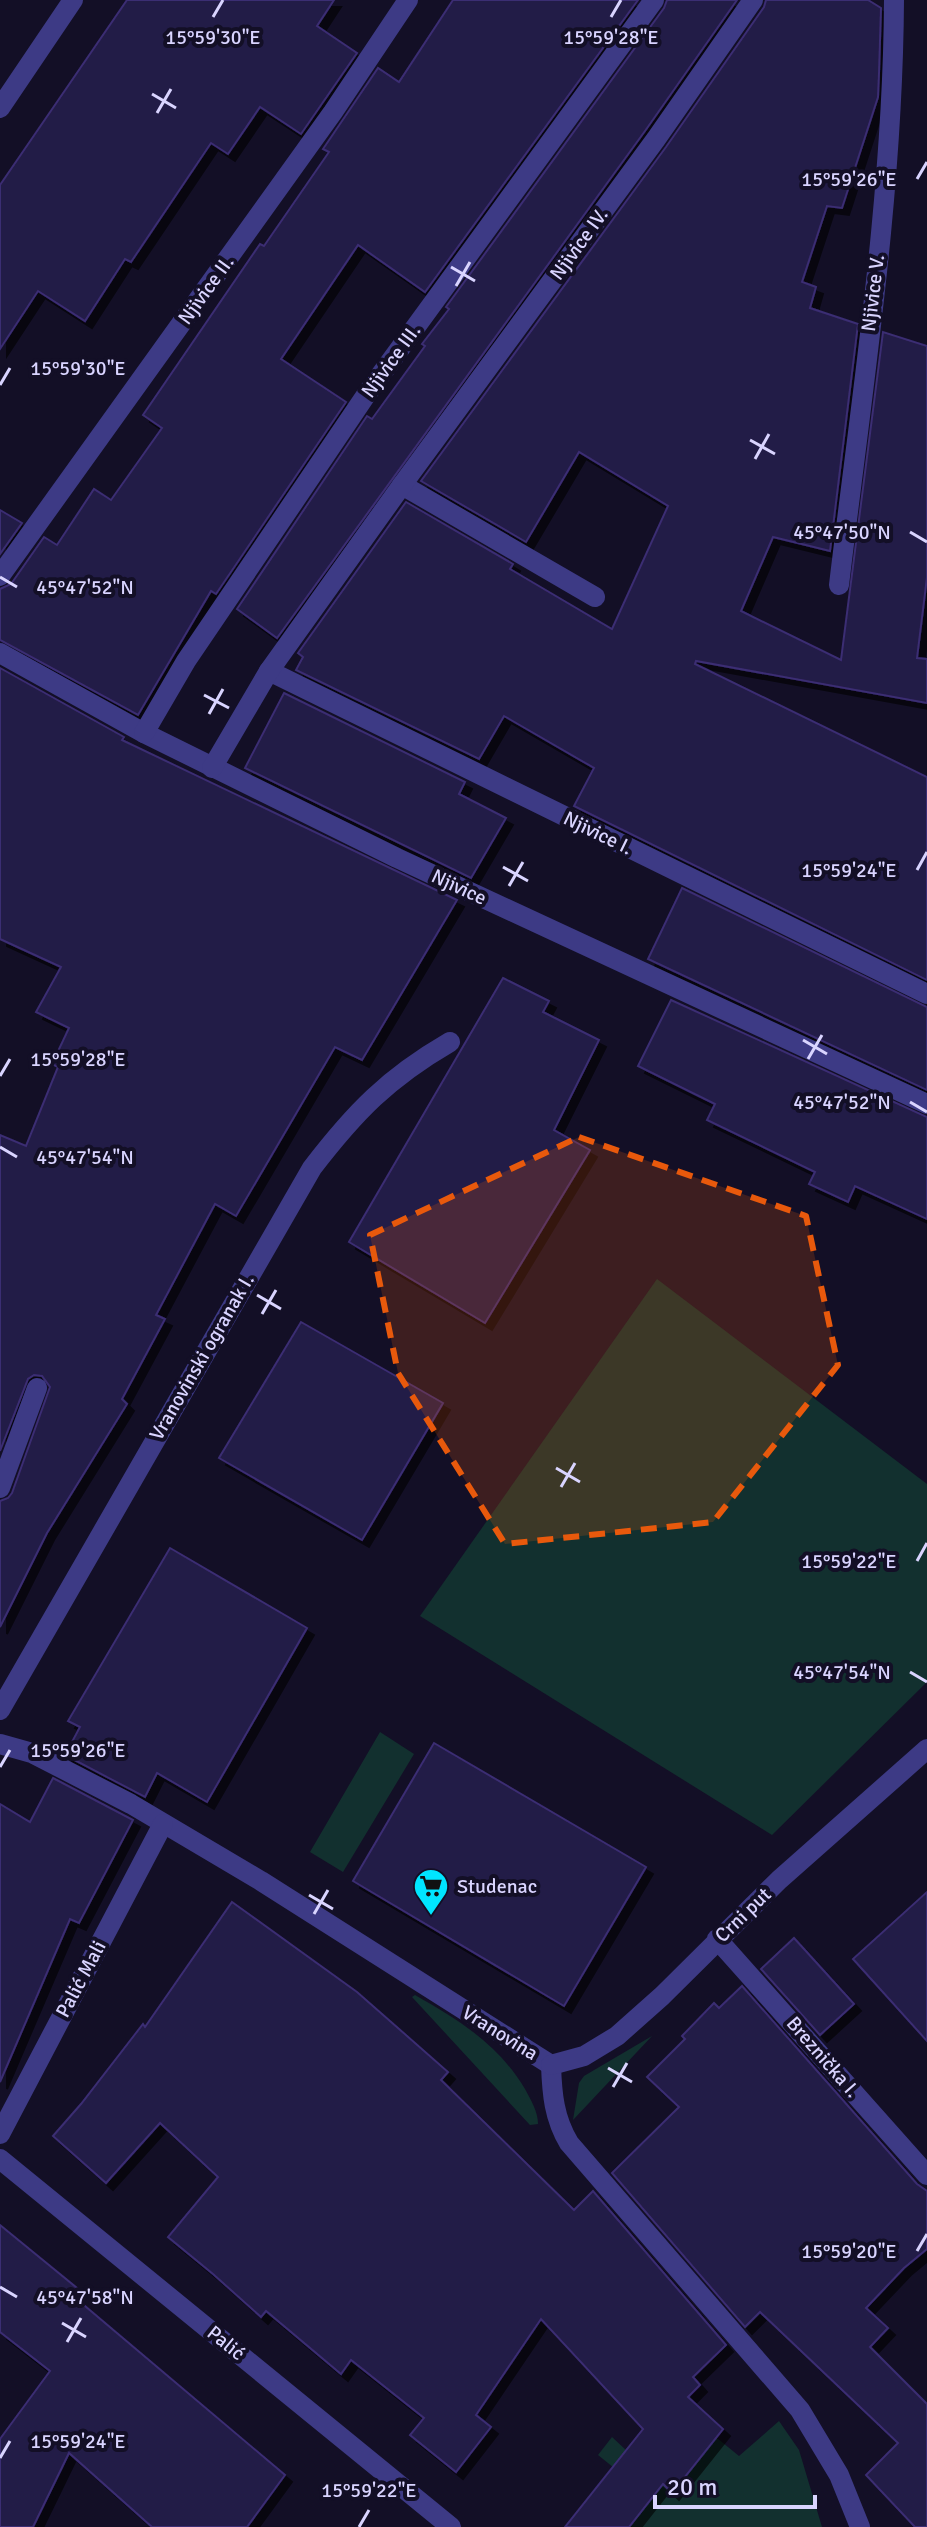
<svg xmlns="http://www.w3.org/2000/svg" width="927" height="2527" font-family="Signika,sans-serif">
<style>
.green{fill:#12302f}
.building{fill:#241b47;stroke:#3b2d73;stroke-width:2;filter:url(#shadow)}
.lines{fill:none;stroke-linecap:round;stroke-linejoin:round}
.minor{stroke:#3d3a85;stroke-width:20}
.marked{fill:#e8590c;fill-opacity:0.2;stroke:#e8590c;stroke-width:6;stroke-dasharray:16 10;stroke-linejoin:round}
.ticks{fill:none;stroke:#d9d4ff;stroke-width:3}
.labels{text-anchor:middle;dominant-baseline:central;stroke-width:8;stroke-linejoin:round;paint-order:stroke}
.street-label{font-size:20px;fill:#d9d4ff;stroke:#130f26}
.poi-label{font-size:20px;fill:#d9d4ff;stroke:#130f26;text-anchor:start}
.ticks-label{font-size:20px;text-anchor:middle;fill:#d9d4ff;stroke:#130f26;stroke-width:8;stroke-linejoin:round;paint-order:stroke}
</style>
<defs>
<filter id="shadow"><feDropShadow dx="7" dy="7" stdDeviation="0" flood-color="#0009"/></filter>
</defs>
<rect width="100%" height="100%" fill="#130f26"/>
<!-- green -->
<g class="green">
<path d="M657,1279L927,1484V1682L772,1835L420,1616Z"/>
<path d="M380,1732L414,1754L343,1872L310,1852Z"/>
<path d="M415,1995C459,2020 498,2044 525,2089C531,2100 538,2112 538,2124L530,2125L412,1997Z"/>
<path d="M652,2036L573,2120L579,2083L584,2076Z"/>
<path d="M779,2421L799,2450L822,2527H629L639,2488L598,2455L612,2437L672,2493L717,2438L739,2456Z"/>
</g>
<!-- building -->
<g class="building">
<path d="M127,0H334L317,26L357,53L301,134L260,107L228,154L211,143L131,262L125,259L85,321L38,291L0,349V185Z"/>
<path d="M453,0H638L425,292L358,245L281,359L346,402L216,594L211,591L138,715L0,640V589L11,584L44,537L57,545L94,489L111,500L162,428L143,415L260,244L264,246L329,152L323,149L378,68L399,82Z"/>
<path d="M667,0H737L645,131L277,638L237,609L367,416L372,419L425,346L422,344L449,309L446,307L664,8Z"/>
<path d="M766,0H868L881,8L879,73L878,97L842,208L827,206L802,282L816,287L810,308L858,324L830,551L773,537L741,611L841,660L883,332L927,346V577L917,658L927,659V703L696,661L695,664L927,777V980L574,806L594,768L504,716L479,759L296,670L303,657L298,653L406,502L513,564L510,569L612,629L668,506L579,452L526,542L421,481L666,147L764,7Z"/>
<path d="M0,510L22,523L0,554Z"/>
<path d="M0,668L124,737L122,740L457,900L362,1060L335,1047L236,1216L215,1204L156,1315L165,1319L122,1399L127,1404L47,1533L0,1627V1501L8,1498L12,1493L50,1387L42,1376L34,1375L28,1379L0,1451V1135L26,1146L58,1067L52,1064L69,1028L36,1012L61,967L0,939Z"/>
<path d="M284,693L465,782L459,794L506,818L471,878L245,768Z"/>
<path d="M682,888L927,1007V1090L648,959Z"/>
<path d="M503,978L549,1001L543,1012L599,1040L554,1130L590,1150L485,1323L349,1242Z"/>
<path d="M671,1000L927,1117V1219L855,1186L848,1202L809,1184L815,1172L707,1120L715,1104L638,1066Z"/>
<path d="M301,1322L443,1403L362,1540L219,1458Z"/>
<path d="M170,1548L307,1628L207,1802L157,1773L145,1797L65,1755L80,1727L68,1721Z"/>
<path d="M434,1743L646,1867L564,2006L353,1881Z"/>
<path d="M53,1778L133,1820L79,1923L70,1919L0,2082V1804L30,1822Z"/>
<path d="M927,1892V2041L853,1959Z"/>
<path d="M232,1902L357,1992L448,2072L441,2080L574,2210L593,2191L726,2345L693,2377L700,2385L688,2397L723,2429L672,2493L663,2484L629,2527H565L643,2429L541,2319L476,2415L491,2427L456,2472L410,2435L424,2418L351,2360L341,2374L266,2311L261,2317L213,2274L168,2237L218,2177L160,2123L106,2183L53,2136L81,2104L143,2024L145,2027Z"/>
<path d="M794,1938L854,2004L820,2035L761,1969Z"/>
<path d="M742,1986L917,2184L927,2191V2249L904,2268L866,2308L888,2328L870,2347L927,2404V2527H915L866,2475L898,2443L760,2312L745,2327L612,2173L679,2107L647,2077L685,2039L682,2036L714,2003L719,2008Z"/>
<path d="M0,2225L77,2288L72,2295L285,2475L247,2527H152L69,2453L33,2527H0V2439L50,2371L0,2332Z"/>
</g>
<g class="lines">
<!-- minor -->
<g class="minor">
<path d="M0,108L73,0"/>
<path d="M402,485L595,597"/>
<path d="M0,576L333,112L408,0"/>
<path d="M839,585C862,391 893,196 894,0"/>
<path d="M0,653L144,733L397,858L927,1104"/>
<path d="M269,671L927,994"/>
<path d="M144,733L186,661L366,395L654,0"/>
<path d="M212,768L269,671L402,485L656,139L753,0"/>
<path d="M0,1488L37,1388"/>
<path d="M0,1710L312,1168C355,1112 388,1078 450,1042"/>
<path d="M0,1744L32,1753L131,1804L261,1881L551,2065"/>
<path d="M717,1939L927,2175"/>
<path d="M551,2065C552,2094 554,2118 569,2143L800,2410L839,2475L860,2527"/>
<path d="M551,2065L584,2056L617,2036L662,1996L779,1880L927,1749"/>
<path d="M0,2134L163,1824"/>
<path d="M0,2159L451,2527"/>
</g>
</g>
<!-- marked area -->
<path class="marked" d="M579,1137L806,1216L838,1365L713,1522L505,1544L398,1373L370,1235Z"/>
<!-- ticks -->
<path class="ticks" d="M213,17L223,0M611,17L621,0M152,94L176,108M157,113L171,89M917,179L927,162M451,267L475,281M456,286L470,262M0,385L10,368M750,440L775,454M755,459L769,434M910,532L927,542M0,577L17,587M204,695L229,708M209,714L223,689M503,867L528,881M917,870L927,852M509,886L523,862M803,1040L827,1054M808,1059L822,1035M0,1076L10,1059M910,1102L927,1112M0,1147L17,1157M257,1295L281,1309M262,1314L276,1290M556,1468L580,1482M561,1487L575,1463M917,1561L927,1543M910,1672L927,1682M0,1767L10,1750M309,1895L333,1909M314,1914L328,1890M608,2068L632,2082M613,2087L627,2063M917,2251L927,2234M0,2287L17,2297M62,2323L86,2337M67,2342L81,2318M0,2458L10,2441M359,2527L369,2510"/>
<!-- icons -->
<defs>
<g id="supermarket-pin" transform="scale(1.8)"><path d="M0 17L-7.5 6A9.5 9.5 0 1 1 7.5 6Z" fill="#00e5ff" stroke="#130f26"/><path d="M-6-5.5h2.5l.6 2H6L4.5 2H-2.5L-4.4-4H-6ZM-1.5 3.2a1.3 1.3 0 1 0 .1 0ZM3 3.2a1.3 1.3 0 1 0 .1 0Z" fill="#111"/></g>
</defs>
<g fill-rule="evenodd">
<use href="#supermarket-pin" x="431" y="1886"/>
</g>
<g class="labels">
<!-- street labels -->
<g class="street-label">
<text transform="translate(579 244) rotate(-54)">Njivice IV.</text>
<text transform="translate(206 290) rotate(-54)">Njivice II.</text>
<text transform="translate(873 293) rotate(-83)">Njivice V.</text>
<text transform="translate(391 361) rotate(-54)">Njivice III.</text>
<text transform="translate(598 833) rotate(26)">Njivice I.</text>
<text transform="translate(459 887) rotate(25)">Njivice</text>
<text transform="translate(202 1357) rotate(-60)">Vranovinski ogranak I.</text>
<text transform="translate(743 1915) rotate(-44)">Crni put</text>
<text transform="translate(81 1979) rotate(-62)">Palić Mali</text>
<text transform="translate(500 2033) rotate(32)">Vranovina</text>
<text transform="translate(823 2057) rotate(49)">Breznička I.</text>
<text transform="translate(226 2343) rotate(39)">Palić</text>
</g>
<!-- poi labels -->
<g class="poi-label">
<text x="457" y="1886">Studenac</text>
</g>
</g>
<g class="ticks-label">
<text x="213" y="44">15°59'30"E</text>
<text x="611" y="44">15°59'28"E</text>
<text x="849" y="186">15°59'26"E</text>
<text x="78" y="375">15°59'30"E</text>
<text x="842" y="539">45°47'50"N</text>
<text x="85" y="594">45°47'52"N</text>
<text x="849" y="877">15°59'24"E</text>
<text x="78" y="1066">15°59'28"E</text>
<text x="842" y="1109">45°47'52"N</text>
<text x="85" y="1164">45°47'54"N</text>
<text x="849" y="1568">15°59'22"E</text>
<text x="842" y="1679">45°47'54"N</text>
<text x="78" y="1757">15°59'26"E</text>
<text x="849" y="2258">15°59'20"E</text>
<text x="85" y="2304">45°47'58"N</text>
<text x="78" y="2448">15°59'24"E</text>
<text x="369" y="2497">15°59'22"E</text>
</g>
<!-- scale -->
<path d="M655 2495v12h160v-12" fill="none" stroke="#d9d4ff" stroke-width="4"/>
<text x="667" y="2495" font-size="24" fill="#d9d4ff" stroke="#130f26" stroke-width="6" paint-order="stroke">20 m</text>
</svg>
